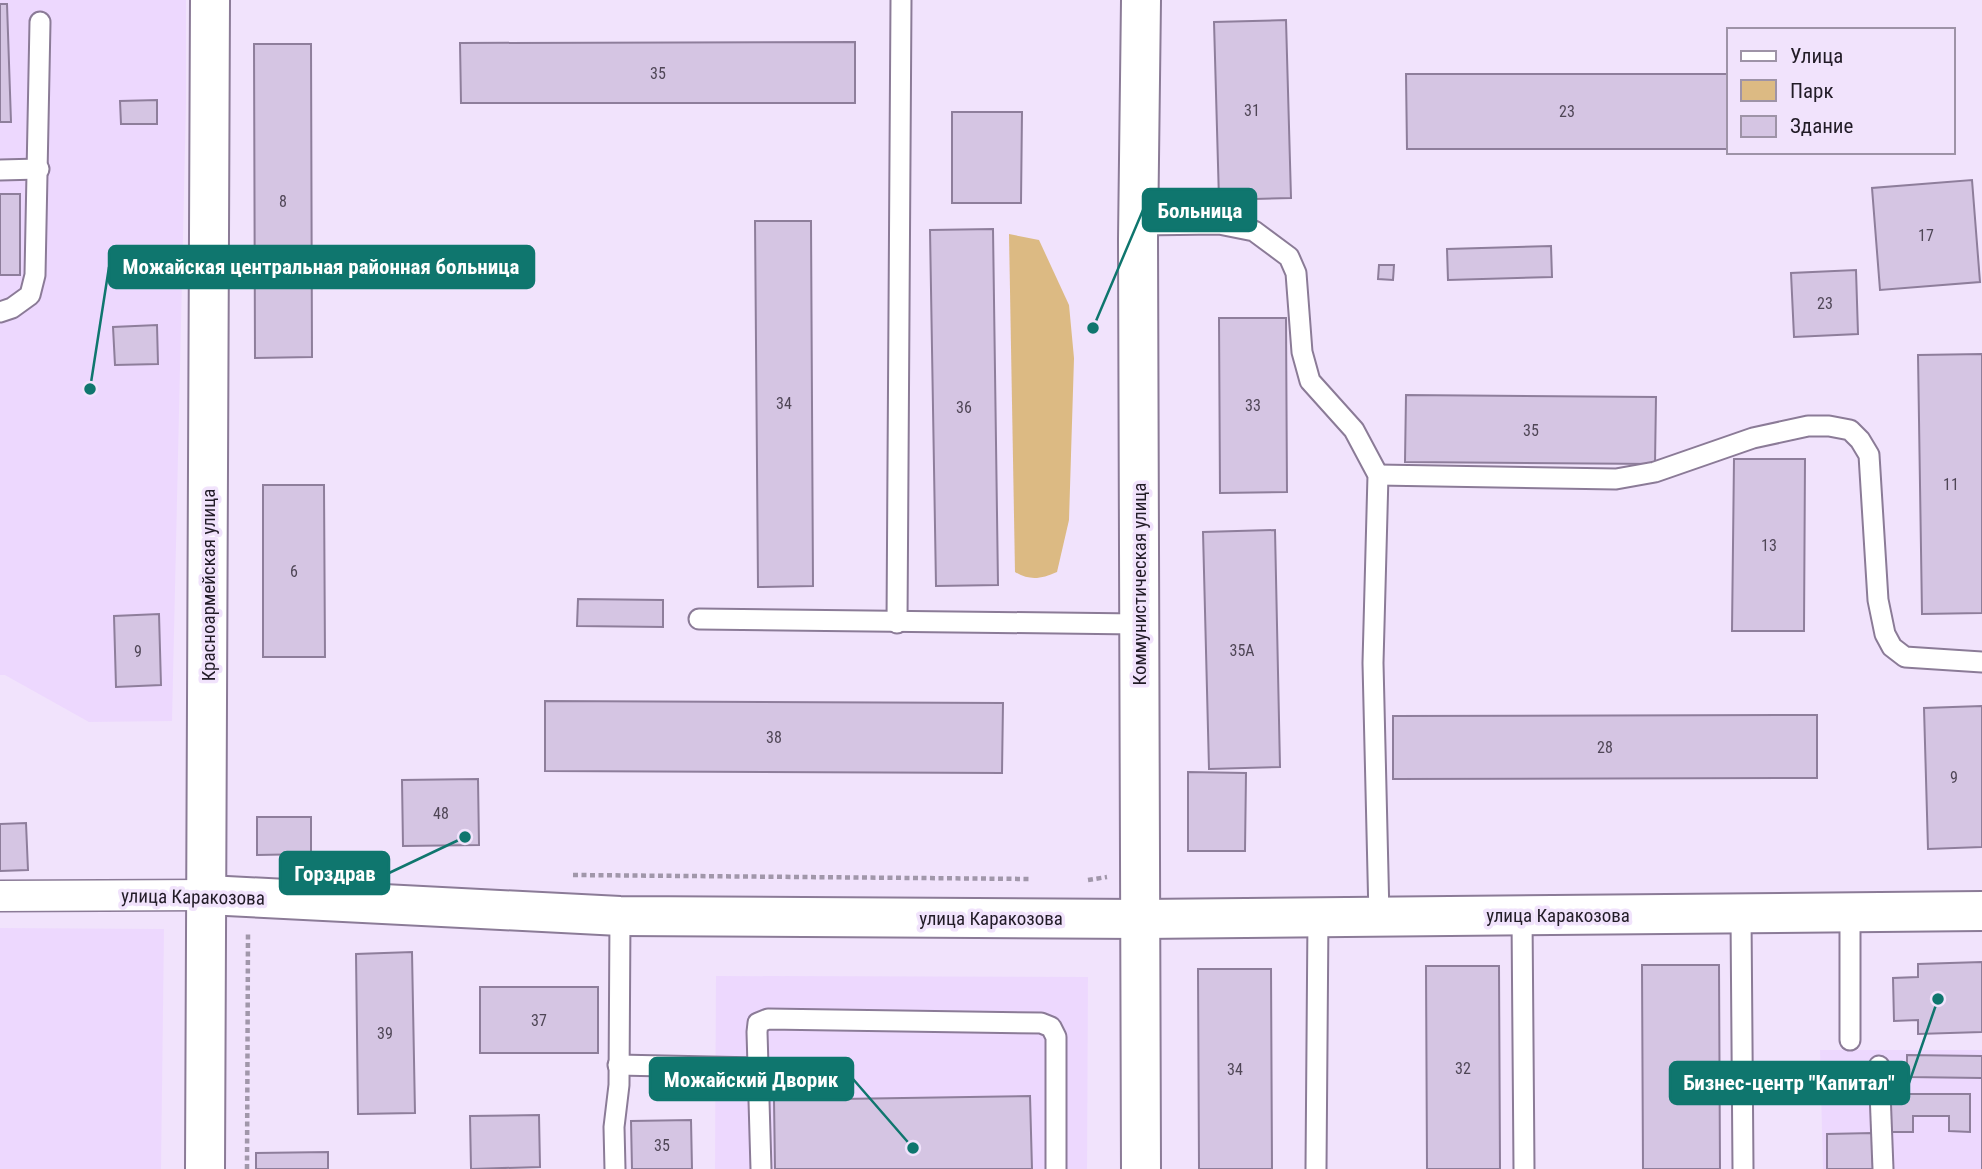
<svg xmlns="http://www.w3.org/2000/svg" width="1982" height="1169" font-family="'Roboto Condensed',sans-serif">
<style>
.built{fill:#edd8fe}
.green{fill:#dcba83}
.building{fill:#d5c5e3;stroke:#8e7e9b;stroke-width:2}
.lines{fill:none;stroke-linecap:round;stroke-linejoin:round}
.service-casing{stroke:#8b7b97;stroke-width:23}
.pedestrian-casing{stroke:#8b7b97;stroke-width:33}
.minor-casing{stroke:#8b7b97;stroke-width:42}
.secondary-casing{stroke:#8b7b97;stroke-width:42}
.path{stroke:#a197aa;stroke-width:4.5;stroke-dasharray:5 3.5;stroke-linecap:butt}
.service{stroke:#fff;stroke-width:19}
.pedestrian{stroke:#fff;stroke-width:30}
.minor{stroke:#fff;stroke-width:38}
.secondary{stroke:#fff;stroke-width:38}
.labels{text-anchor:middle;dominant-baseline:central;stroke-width:7;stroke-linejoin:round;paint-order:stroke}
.number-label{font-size:16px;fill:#4f4656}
.street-label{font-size:19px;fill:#221c27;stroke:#f1e3fc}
.leader{fill:none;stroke:#0f766e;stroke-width:2.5}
.callout-dot{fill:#0f766e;stroke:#f1e3fc;stroke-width:2.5}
.callout{fill:#0f766e;stroke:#0f766e;stroke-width:2.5}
.callout-label{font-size:21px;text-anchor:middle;font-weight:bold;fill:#fff}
</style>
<rect width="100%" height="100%" fill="#f1e3fc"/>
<!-- built -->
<g class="built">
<path d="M0,0H186V103L172,721L89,722L5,675H0Z"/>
<path d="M0,928L164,929L161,1169H0Z"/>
<path d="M716,976L1088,977L1087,1169H715Z"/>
<path d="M1820,1050H1982V1169H1823Z"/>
</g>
<!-- green -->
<path class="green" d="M1009,234L1039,240L1069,305L1074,358L1069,520L1057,572C1041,579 1030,581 1015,572Z"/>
<!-- building -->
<g class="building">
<path d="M0,4H7L11,122H0Z"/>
<path d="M1286,20L1291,198L1219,200L1214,22Z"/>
<path d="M855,42V103H461L460,43Z"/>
<path d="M254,44H311L312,357L255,358Z"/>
<path d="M1406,74H1728V149H1407Z"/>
<path d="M157,100V124H121L120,101Z"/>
<path d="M952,112H1022L1021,203H952Z"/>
<path d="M1972,180L1980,282L1880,290L1872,188Z"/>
<rect x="0" y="194" width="20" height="81"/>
<path d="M755,221H811L813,586L758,587Z"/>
<path d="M993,229L998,585L936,586L930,230Z"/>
<path d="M1551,246L1552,277L1448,280L1447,249Z"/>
<path d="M1379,265H1394L1393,280L1378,279Z"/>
<path d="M1856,270L1858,334L1794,337L1791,273Z"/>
<path d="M1219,318H1286L1287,492L1220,493Z"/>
<path d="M157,325L158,364L115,365L113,327Z"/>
<path d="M1982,354V613L1922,614L1918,355Z"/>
<path d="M1406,395L1656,397L1655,464L1405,462Z"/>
<path d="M1734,459H1805L1804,631H1732Z"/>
<path d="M263,485H324L325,657H263Z"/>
<path d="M1275,530L1280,767L1209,769L1203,532Z"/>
<path d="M578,599L663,600V627L577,626Z"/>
<path d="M159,614L161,685L116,687L114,616Z"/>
<path d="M545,701L1003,703L1002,773L545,771Z"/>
<path d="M1982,706V847L1928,849L1924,708Z"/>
<path d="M1817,715V778L1393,779V716Z"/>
<path d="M1188,772L1246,773L1245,851H1188Z"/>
<path d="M478,779L479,845L403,846L402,780Z"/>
<path d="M257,817H311V854L257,855Z"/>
<path d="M26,823L28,870L0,871V824Z"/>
<path d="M412,952L415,1113L358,1114L356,954Z"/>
<path d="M1982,962V1032L1918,1034V1020L1894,1021L1893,978L1918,977V964Z"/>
<path d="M1642,965H1719L1720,1169H1643Z"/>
<path d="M1426,966H1499L1500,1169H1427Z"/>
<path d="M1198,969H1271L1272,1169H1199Z"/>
<rect x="480" y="987" width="118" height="66"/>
<path d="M1907,1055L1982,1056V1169V1078L1907,1077Z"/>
<path d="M1889,1094H1970V1132L1949,1131V1116H1913V1132H1889Z"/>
<path d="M1030,1096L1032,1169H775L774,1100Z"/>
<path d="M539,1115L540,1167L471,1169L470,1116Z"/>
<path d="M691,1120L692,1169H632L631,1121Z"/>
<path d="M1872,1133L1873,1169H1827V1134Z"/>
<path d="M328,1152V1169H256V1153Z"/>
</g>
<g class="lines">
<!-- service casing -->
<g class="service-casing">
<g id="service">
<path d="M0,170L39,169"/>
<path d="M1138,225L1219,224L1254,231L1289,257L1296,273L1302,352L1310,381L1354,430L1378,475L1373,663L1379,916"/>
<path d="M0,312L12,308L30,295L35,275L40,22"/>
<path d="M1378,475L1616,479L1655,472L1753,438L1808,426H1829L1850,430L1860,440L1869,455L1878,600L1885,634L1892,647L1905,657L1982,662"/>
<path d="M699,619L1138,624"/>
<path d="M897,623L901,0"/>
<path d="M1850,912V1040"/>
<path d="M1522,915L1524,1169"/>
<path d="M1741,915L1743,1169"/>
<path d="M618,1065L758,1068"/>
<path d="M1879,1066L1883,1169"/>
<path d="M615,1169L614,1127L619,1085L620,916"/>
<path d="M761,1169L757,1032L758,1023L768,1019L1041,1023L1051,1027L1056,1037V1169"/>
<path d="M1316,1169L1318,916"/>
</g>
</g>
<!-- pedestrian casing -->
<g class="pedestrian-casing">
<path id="pedestrian" d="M0,896L207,895"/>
</g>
<!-- minor casing -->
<g class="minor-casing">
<g id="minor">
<path d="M207,895L620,916L1141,919L1982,911"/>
<path d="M205,1169L210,0"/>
</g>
</g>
<!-- secondary casing -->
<g class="secondary-casing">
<path id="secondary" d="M1141,1169L1138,239L1141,0"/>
</g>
<!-- path -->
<g class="path">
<path d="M573,875L1030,879"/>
<path d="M1088,880L1107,877"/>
<path d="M247,1169L248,932"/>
</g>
<!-- service -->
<use href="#service" class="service"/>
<!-- pedestrian -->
<use href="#pedestrian" class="pedestrian"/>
<!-- minor -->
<use href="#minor" class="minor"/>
<!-- secondary -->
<use href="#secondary" class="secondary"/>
</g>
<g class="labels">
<!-- number labels -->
<g class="number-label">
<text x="658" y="73">35</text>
<text x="1252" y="110">31</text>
<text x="1567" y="111">23</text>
<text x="283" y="201">8</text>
<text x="1926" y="235">17</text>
<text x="1825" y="303">23</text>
<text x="784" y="403">34</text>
<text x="1253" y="405">33</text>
<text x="964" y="407">36</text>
<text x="1531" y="430">35</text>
<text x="1951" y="484">11</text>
<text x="1769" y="545">13</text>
<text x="294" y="571">6</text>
<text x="1242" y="650">35А</text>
<text x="138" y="651">9</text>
<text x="774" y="737">38</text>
<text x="1605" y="747">28</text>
<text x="1954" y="777">9</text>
<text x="441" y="813">48</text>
<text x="539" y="1020">37</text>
<text x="385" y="1033">39</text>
<text x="1463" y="1068">32</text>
<text x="1235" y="1069">34</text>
<text x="662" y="1145">35</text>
</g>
<!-- street labels -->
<g class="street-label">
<text transform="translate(1139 584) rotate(-90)">Коммунистическая улица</text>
<text transform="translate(208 585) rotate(-90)">Красноармейская улица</text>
<text transform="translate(193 897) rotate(1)">улица Каракозова</text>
<text x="1558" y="915">улица Каракозова</text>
<text x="991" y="918">улица Каракозова</text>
</g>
</g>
<!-- callouts -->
<path class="leader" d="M1093 328L1143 210M90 389L109 267M465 837L389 873M913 1148L853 1079M1938 999L1909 1083"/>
<g class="callout-dot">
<circle cx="1093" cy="328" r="7"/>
<circle cx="90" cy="389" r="7"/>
<circle cx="465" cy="837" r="7"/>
<circle cx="913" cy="1148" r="7"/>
<circle cx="1938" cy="999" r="7"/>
</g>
<g class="callout">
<rect x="1143" y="189" width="113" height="42" rx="7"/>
<rect x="109" y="246" width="425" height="42" rx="7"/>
<rect x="280" y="852" width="109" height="42" rx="7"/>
<rect x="650" y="1058" width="203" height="42" rx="7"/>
<rect x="1670" y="1062" width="239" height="42" rx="7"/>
</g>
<g class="callout-label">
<text x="1200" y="218">Больница</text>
<text x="321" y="274">Можайская центральная районная больница</text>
<text x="335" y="881">Горздрав</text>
<text x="751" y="1087">Можайский Дворик</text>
<text x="1789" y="1090">Бизнес-центр "Капитал"</text>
</g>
<!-- legend -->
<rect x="1727" y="28" width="228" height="126" fill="#f1e3fc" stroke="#9e93a7" stroke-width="2"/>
<rect x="1741" y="51" width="35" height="10" fill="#ffffff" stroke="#9e93a7" stroke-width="2"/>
<text x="1790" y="63" font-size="21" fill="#221c27">Улица</text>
<rect x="1741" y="80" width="35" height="21" fill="#dcba83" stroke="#9e93a7" stroke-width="2"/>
<text x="1790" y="98" font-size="21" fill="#221c27">Парк</text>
<rect x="1741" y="116" width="35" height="21" fill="#d5c5e3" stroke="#9e93a7" stroke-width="2"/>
<text x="1790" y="133" font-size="21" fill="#221c27">Здание</text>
</svg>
